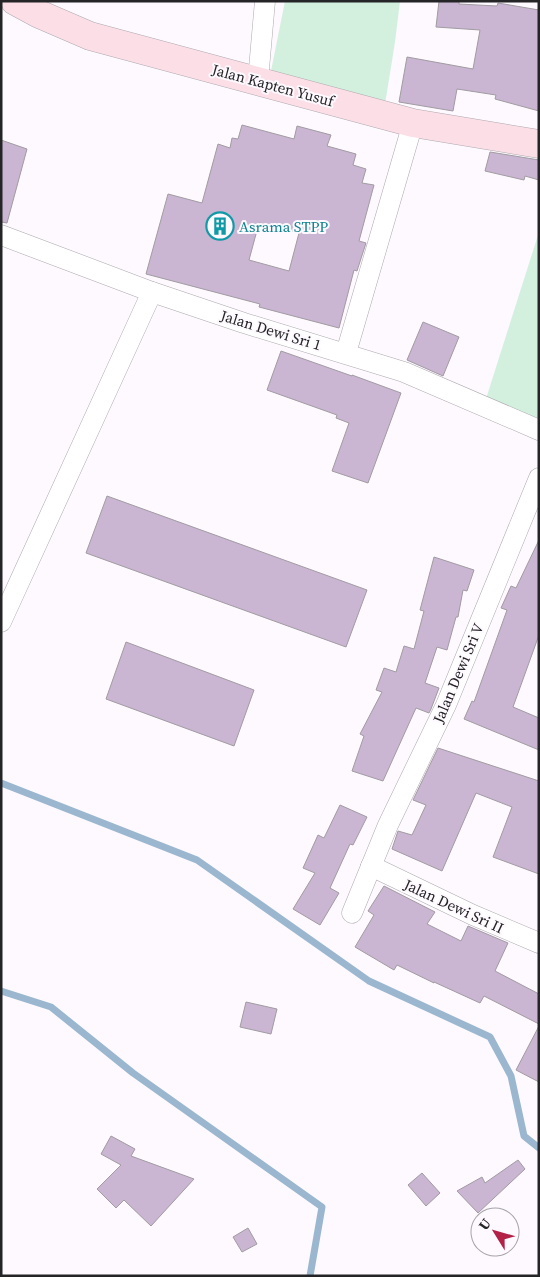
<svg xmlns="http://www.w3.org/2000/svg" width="540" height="1277" font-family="'Source Serif 4',serif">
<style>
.green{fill:#d3f0de}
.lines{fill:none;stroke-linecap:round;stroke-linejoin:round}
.stream{stroke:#9ab7cf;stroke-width:7}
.building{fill:#cab5d2;stroke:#a09ca1;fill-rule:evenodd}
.street-casing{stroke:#ada9af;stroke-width:21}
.secondary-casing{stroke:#ada9af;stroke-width:29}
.street{stroke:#fff;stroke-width:20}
.secondary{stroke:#fcdee6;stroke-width:28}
.labels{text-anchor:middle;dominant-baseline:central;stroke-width:4;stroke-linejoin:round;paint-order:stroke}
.street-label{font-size:15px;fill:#252426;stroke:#fdf9fe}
.culture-label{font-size:15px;fill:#0d838f;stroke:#fdf9fe;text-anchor:start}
</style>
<rect width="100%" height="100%" fill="#fdf9fe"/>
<!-- green -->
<g class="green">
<path d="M285,1H400L395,42L385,104L269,81Z"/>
<path d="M539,232V430L484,405Z"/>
</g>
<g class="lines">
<!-- stream -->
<g class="stream">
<path d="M1,783L197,860L369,981L490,1037L511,1076L524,1136L539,1148"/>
<path d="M1,991L51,1007L133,1073L322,1207L310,1276"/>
</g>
</g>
<!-- building -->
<g class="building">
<path d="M439,1H459V4L497,6L498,3L539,10V111L495,99L496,95L457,89L453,111L399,102L407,57L473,69L480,30L436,27Z"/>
<path d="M242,125L294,139L297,126L331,135L327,146L356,154L353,165L366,169L362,183L374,185L359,241L366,243L357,271L354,270L339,328L259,307L260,304L146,274L168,194L202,203L218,144L230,148L232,138L238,139ZM259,223L299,233L289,271L249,260Z"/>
<path d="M1,140L27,149L7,223L1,222Z"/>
<path d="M490,152L539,160V180L525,176L524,180L485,171Z"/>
<path d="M423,322L459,337L443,376L407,360Z"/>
<path d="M281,351L352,376V375L401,393L368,483L332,471L349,423L336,418L337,415L267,390Z"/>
<path d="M107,496L367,590L346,647L86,553Z"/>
<path d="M539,540V635L513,707L539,718V750L464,719L472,701L474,702L507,610L501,608L511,586L516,588Z"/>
<path d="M434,557L474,570L467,591L463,590L458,617H456L447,650L437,647L425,683L439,688L431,709L429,713L416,708L383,781L352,771L364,736L360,734L382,692L376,690L384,668L396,672L404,646L414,649L424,611L420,610Z"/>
<path d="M126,642L254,690L234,746L106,699Z"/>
<path d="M438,748L539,781V874L493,857L512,807L476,793L442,871L392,849L398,831L412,835L426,805L413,800Z"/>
<path d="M340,805L367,817L353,845L350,844L330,888L339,893L320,925L293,909L315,873L303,868L318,835L324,838Z"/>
<path d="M384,886L435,912L427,924L461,941L468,926L508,943L495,971L539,994V1024L484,996L480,1003L434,982V983L397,965L394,970L355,947L374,915L368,911Z"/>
<path d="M246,1002L277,1009L271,1034L240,1027Z"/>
<path d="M539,1026V1082L516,1070Z"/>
<path d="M111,1136L135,1149L131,1156L194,1179L151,1226L124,1200L116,1208L97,1189L121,1165L101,1154Z"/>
<path d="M518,1160L525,1169L478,1213L457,1191L482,1177L485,1183Z"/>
<path d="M422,1173L440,1193L426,1206L408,1185Z"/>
<path d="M248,1228L257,1244L242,1252L233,1237Z"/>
</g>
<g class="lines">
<!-- street casing -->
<g class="street-casing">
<g id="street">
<path d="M258,80L265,1"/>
<path d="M1,235L152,292L244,323L404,372L539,430"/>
<path d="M346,353L413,123"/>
<path d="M1,622L152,292"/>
<path d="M371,866L473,915L539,943"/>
<path d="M352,913L388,825L446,705L539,478"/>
</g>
</g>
<!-- secondary casing -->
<g class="secondary-casing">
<path id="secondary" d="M15,1L39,14L90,36L413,123L539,144"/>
</g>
<!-- street -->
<use href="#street" class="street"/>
<!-- secondary -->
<use href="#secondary" class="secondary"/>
</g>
<!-- icons -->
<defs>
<g id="building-ring" transform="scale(1.4375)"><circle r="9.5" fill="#fdf9fe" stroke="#0f9aa8" stroke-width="1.5"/><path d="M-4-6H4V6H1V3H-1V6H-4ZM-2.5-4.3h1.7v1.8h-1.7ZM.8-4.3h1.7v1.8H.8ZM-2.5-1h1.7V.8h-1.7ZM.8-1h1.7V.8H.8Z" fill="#0f9aa8"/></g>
</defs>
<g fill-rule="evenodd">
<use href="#building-ring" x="220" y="226"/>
</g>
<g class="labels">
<!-- street labels -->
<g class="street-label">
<text transform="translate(273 85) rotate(15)">Jalan Kapten Yusuf</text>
<text transform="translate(271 330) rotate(17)">Jalan Dewi Sri 1</text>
<text transform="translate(458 673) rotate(-67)">Jalan Dewi Sri V</text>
<text transform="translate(454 906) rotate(25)">Jalan Dewi Sri II</text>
</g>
<!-- culture labels -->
<g class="culture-label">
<text x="239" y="226">Asrama STPP</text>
</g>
</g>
<!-- border -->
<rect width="540" height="1277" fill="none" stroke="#252426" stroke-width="5"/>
<!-- north arrow -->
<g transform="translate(495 1232) rotate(307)"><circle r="24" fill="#fdf9fe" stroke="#a7a4a8"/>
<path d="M0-4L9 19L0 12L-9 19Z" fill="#b32147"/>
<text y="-8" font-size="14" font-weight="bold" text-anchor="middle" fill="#252426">U</text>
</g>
</svg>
